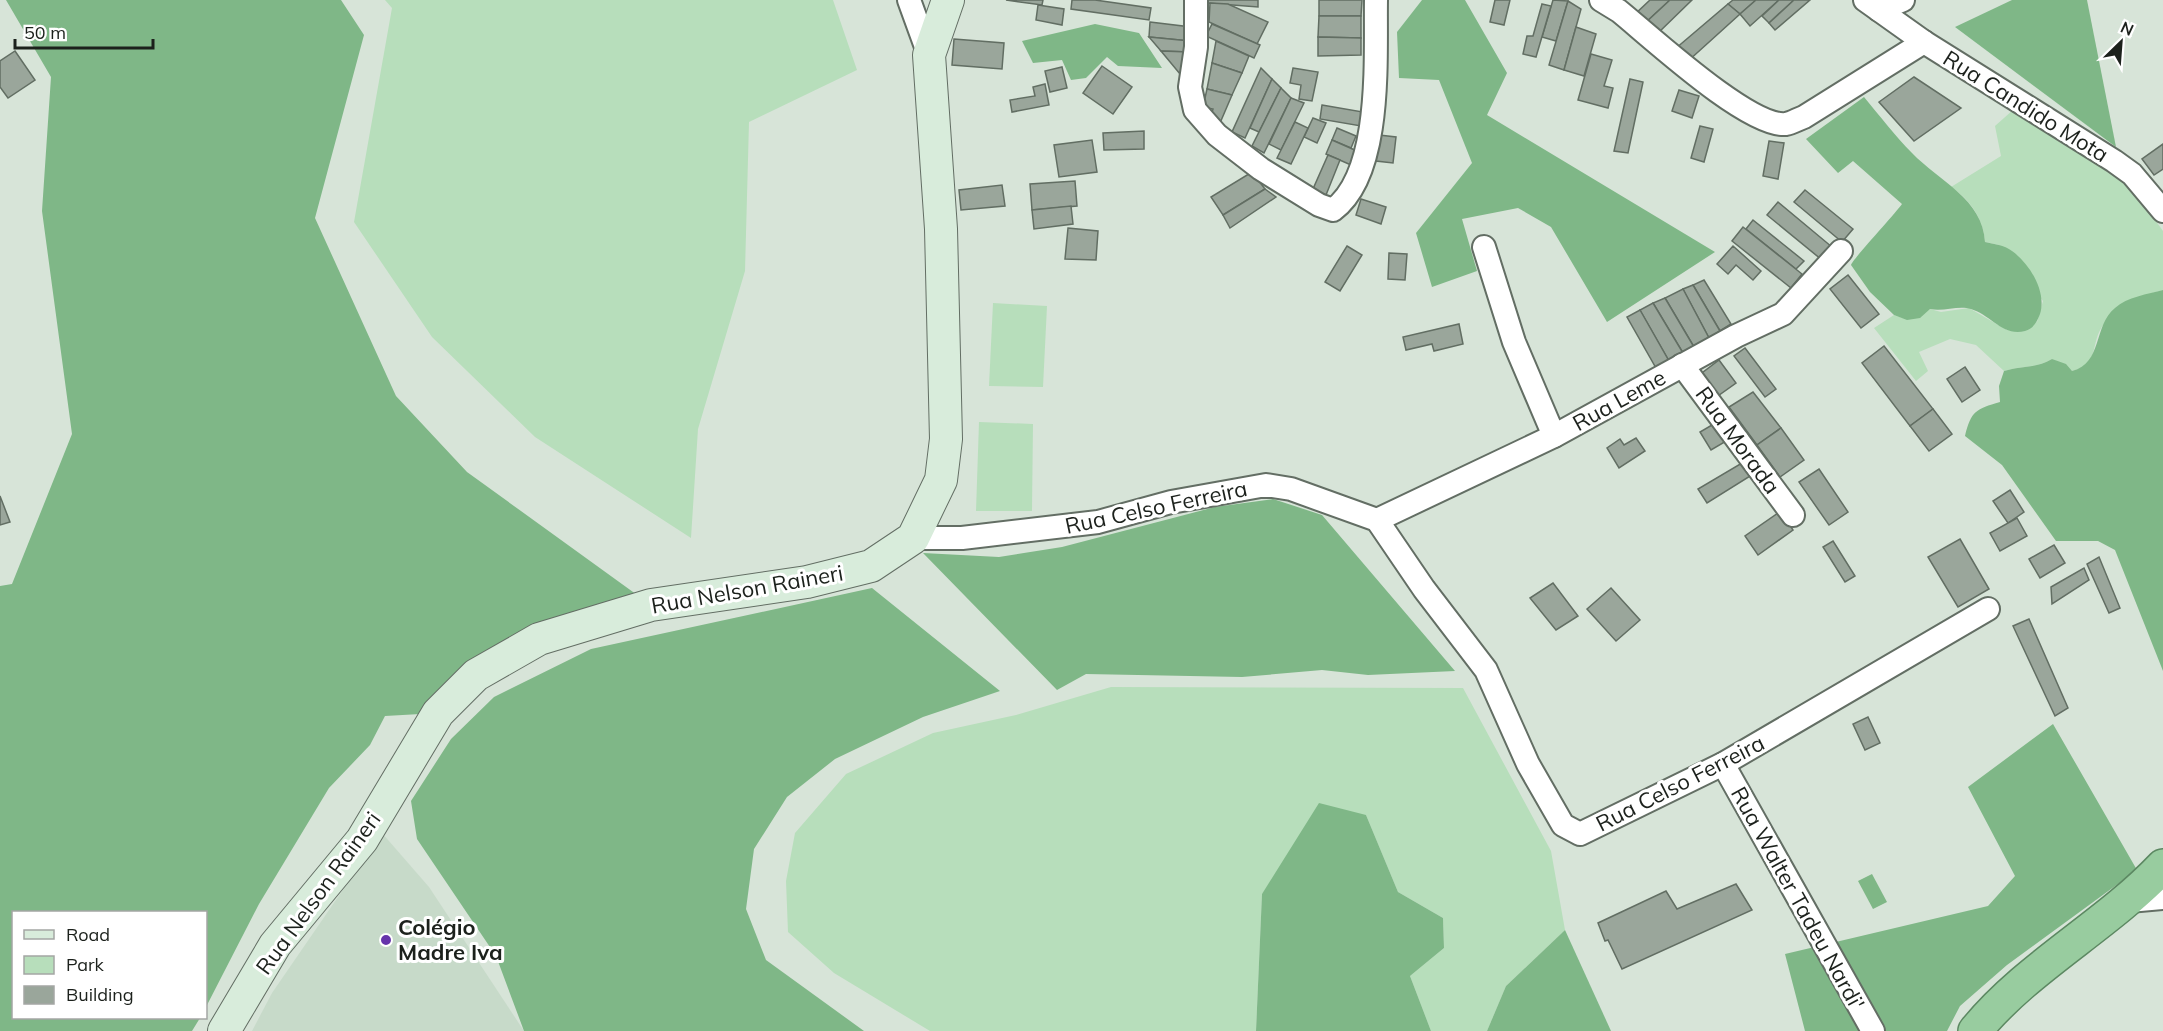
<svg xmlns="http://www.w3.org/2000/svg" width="2163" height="1031" font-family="Mulish,sans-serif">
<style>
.built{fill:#c7dac9}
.green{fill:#b7debb}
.forest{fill:#7fb787}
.water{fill:#7fb786}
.building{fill:#9aa69b;stroke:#626e63;stroke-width:1.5}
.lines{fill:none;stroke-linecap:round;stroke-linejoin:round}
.minor-casing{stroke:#636e64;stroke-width:26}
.secondary-casing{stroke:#636e64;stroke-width:34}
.trunk-casing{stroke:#5c8862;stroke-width:36}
.minor{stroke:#fff;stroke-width:22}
.secondary{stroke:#d8ecdb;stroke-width:32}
.trunk{stroke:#98cc9f;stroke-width:33}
.poi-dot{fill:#6634ab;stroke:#fff;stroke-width:2}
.labels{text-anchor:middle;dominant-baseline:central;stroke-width:6;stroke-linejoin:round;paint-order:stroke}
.street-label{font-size:22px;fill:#1c211c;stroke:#fff}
.poi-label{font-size:22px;font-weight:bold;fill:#1c211c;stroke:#fff;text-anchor:start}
</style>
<rect width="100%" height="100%" fill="#d7e4d8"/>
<!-- built -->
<path class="built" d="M382,833L429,887L524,1031H252L272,993Z"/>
<!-- green -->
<g class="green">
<path d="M385,0H833L857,70L749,122L745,271L698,429L691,538L535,437L432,337L354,222L392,8Z"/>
<path d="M2013,110L2127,184L2145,206L2163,231V290C2141,295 2119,306 2104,324C2089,343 2101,364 2072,371L2052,359C2035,369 2022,365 2004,371L1976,345L1950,339L1919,352L1928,371L1916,381L1874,328L1894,315C1911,322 1916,318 1930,309L1941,312L1969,308L2007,330L2037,322L2043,301L1999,245L1985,242C1984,220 1970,199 1951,187L2001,156L1995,126Z"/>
<path d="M993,303L1047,306L1043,387L989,386Z"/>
<path d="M979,422L1033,424L1032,511H976Z"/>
<path d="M1111,687L1463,688L1551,851L1565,930L1506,986L1487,1031H1431L1410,976L1444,948L1443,918L1398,892L1366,815L1262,894L1256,1031H930L834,973L788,932L786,881L795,833L846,774L933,733L1016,715Z"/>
</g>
<!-- forest -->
<g class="forest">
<path d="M6,0H341L364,35L315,218L396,396L467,472L651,605L539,639L438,713L385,716L370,745L329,788L259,904L206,1007V912H14V1018H200L192,1031H0V586L12,584L72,434L42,211L51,77Z"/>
<path d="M1422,0H1465L1507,73L1487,115L1715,252L1607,322L1551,227L1518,208L1462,219L1477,271L1432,287L1416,233L1472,163L1439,80L1399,78L1397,32Z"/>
<path d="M2012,0H2087L2116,147L1955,27Z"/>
<path d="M1095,24L1139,33L1162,68L1118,66L1107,57L1086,78L1071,80L1062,60L1033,63L1022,41Z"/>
<path d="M1864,97C1880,116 1895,136 1912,153C1939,181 1983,199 1985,242C1994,244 2004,245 2012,251C2030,264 2047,292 2040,314C2037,322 2033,329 2025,331C2003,337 1991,315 1971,309C1958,305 1944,312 1930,309L1920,318L1907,320L1894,315L1870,292L1851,265C1852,260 1895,214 1902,204L1853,161L1838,173L1806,139Z"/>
<path d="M2163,290V671L2115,550L2098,541H2056L2002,465L1965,436C1971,411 1976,409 2000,402L1999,386L2004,371C2022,365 2035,369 2052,359L2066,364L2072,371C2103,363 2093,326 2115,308C2127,297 2148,294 2163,290Z"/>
<path d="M1273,499L1322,515L1455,671L1368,675L1322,670L1242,677L1086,674L1057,690L923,553L999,557L1062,547L1215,507Z"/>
<path d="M872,588L1000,691L923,717L835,759L787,797L754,849L746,909L766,960L864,1031H524L496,956L417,839L411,801L451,739L494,697L591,649Z"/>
<path d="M2053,724L2137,870L2007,965L1960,1006L1947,1031H1805L1785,954L1988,906L2015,876L1968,787Z"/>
<path d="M1319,803L1366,815L1398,892L1443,918L1444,948L1410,976L1431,1031H1256L1262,894Z"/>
<path d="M1565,930L1611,1031H1487L1506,986Z"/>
</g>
<!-- water -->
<path class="water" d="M1872,874L1887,902L1873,909L1858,881Z"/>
<!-- building -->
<g class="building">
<path d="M1006,0H1043L1042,5Z"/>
<path d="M1072,0H1095L1151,8L1149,20L1071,9Z"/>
<path d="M1207,0H1258V7L1207,3Z"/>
<path d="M1319,0H1362L1361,16H1319Z"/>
<path d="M1495,0H1510L1504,25L1490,22Z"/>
<path d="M1553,0L1568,1L1556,41L1542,37Z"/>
<path d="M1650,0H1670L1643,25L1632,17Z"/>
<path d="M1670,0H1692L1655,36L1643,25Z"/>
<path d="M1733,0H1756L1740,14L1728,4Z"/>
<path d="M1756,0H1779L1750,26L1740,14Z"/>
<path d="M1779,0H1794L1769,23L1762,16Z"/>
<path d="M1794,0H1810L1775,30L1769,23Z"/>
<path d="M1568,1L1581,9L1564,70L1549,65Z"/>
<path d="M1210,3L1228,4L1268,22L1257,44L1209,22Z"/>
<path d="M1542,4L1551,6L1536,57L1523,54L1527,36H1533Z"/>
<path d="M1728,4L1740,14L1687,62L1675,49Z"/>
<path d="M1038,5L1064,9L1062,25L1036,20Z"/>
<path d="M1319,16H1361V38L1318,37Z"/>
<path d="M1150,22L1191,27L1190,41L1149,37Z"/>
<path d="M1212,24L1260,45L1254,58L1206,36Z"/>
<path d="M1576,27L1596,34L1584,76L1564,70Z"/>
<path d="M1149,37L1190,41L1189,52L1161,51Z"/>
<path d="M1318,37L1361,38V55L1318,56Z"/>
<path d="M954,39L1004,43L1002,69L952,65Z"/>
<path d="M1216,41L1249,56L1242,73L1212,63Z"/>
<path d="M15,51L35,80L8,98L0,87V61Z"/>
<path d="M1161,51L1189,52L1185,80Z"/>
<path d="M1591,54L1612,60L1604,86L1613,88L1608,108L1578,100Z"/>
<path d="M1212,63L1242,73L1232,95L1207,89Z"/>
<path d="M1102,66L1132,87L1113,114L1083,93Z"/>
<path d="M1062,67L1067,88L1050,92L1045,71Z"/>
<path d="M1261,68L1272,79L1245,138L1232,132Z"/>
<path d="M1293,68L1318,72L1312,101L1299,99L1301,85L1290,83Z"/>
<path d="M1914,77L1961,108L1914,141L1879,102Z"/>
<path d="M1272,79L1281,88L1259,132L1250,128Z"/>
<path d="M1630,79L1643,82L1628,153L1614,151Z"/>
<path d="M1045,84L1049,105L1012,112L1010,100L1035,96L1033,87Z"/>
<path d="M1281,88L1291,98L1264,153L1252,146Z"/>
<path d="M1207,89L1232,95L1220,123L1210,118L1213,109L1203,107Z"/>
<path d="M1679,90L1699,96L1692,118L1672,111Z"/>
<path d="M1291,98L1304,103L1281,150L1269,144Z"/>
<path d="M1322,105L1363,112L1361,126L1320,119Z"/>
<path d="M1313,118L1326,123L1317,143L1304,137Z"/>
<path d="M1295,122L1308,128L1291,164L1277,158Z"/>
<path d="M1700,126L1713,129L1704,162L1691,158Z"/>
<path d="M1337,128L1356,136L1351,148L1332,140Z"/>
<path d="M1144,131V149L1104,150L1103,133Z"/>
<path d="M1379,135L1396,137L1393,163L1376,161Z"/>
<path d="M1092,140L1097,172L1059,177L1054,145Z"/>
<path d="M1332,140L1357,151L1351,165L1326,154Z"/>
<path d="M1769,141L1784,143L1778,179L1763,176Z"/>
<path d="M2163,144V169L2154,175L2142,159Z"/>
<path d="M1328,155L1340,160L1326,195L1313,189Z"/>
<path d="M1252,172L1265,189L1223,215L1211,197Z"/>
<path d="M1075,181L1077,206L1032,210L1030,184Z"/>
<path d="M1002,185L1005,206L961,210L959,190Z"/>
<path d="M1265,189L1276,197L1230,228L1223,215Z"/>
<path d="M1805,190L1853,229L1842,242L1794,202Z"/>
<path d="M1361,199L1386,207L1381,224L1356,215Z"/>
<path d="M1778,202L1832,247L1822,260L1767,215Z"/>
<path d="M1071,206L1073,224L1034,229L1032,210Z"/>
<path d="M1753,220L1804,261L1796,269L1746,229Z"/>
<path d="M1743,227L1802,274L1791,288L1732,241Z"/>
<path d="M1068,228L1098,231L1096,260L1065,259Z"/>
<path d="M1347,246L1362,255L1340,291L1325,282Z"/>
<path d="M1733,246L1761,271L1753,280L1736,265L1728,274L1717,264Z"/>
<path d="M1389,253L1407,254L1405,280L1388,279Z"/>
<path d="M1848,275L1879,314L1861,328L1830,289Z"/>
<path d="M1704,280L1731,324L1720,331L1693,285Z"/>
<path d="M1693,285L1720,331L1709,338L1683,289Z"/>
<path d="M1683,289L1709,338L1694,347L1665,298Z"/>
<path d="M1665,298L1694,347L1683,353L1653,303Z"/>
<path d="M1653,303L1683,353L1669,361L1640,310Z"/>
<path d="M1640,310L1669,361L1656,368L1627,317Z"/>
<path d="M1459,324L1463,344L1434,351L1432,344L1406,350L1403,337Z"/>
<path d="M1884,346L1933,409L1910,426L1862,363Z"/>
<path d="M1745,348L1776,389L1765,397L1734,356Z"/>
<path d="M1719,360L1736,383L1715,398L1698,376Z"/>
<path d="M1965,367L1980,390L1962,402L1947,379Z"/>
<path d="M1753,392L1781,428L1757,445L1729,407Z"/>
<path d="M1933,409L1952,434L1929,451L1910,426Z"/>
<path d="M1717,422L1728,440L1711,450L1700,432Z"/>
<path d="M1781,428L1804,460L1780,477L1757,445Z"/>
<path d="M1636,438L1645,451L1619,468L1607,448L1620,439L1624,445Z"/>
<path d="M1747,460L1755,473L1707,503L1698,489Z"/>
<path d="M1819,469L1848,512L1829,525L1799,482Z"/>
<path d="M2010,490L2024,512L2008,523L1993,501Z"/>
<path d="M0,496L10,522L0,525Z"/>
<path d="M1781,511L1793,530L1758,555L1745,536Z"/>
<path d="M2017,518L2027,536L2000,551L1990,533Z"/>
<path d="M1960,539L1989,589L1958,607L1928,557Z"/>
<path d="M1833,541L1855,576L1845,582L1823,547Z"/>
<path d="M2054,545L2065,563L2040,578L2029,559Z"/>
<path d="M2099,557L2120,608L2109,613L2087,564Z"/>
<path d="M2084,568L2089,580L2052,604L2051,587Z"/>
<path d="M1553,583L1578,616L1556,630L1530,598Z"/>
<path d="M1611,588L1640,620L1616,641L1587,609Z"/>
<path d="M2029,619L2068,708L2055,716L2013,626Z"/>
<path d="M1868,717L1880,743L1865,750L1853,724Z"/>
<path d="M1736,884L1752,910L1622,969L1608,940L1605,941L1598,923L1666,891L1677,909Z"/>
</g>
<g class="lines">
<!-- minor casing -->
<g class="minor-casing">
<g id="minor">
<path d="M909,0L929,55"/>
<path d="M1196,0V47L1190,87L1195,110L1217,135L1261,169L1319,205L1333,210C1383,173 1375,56 1376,0"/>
<path d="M1601,0L1619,11C1650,36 1749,128 1786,124C1792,123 1798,119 1804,117L1924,42"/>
<path d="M1865,0L1924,42L2114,161L2132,174L2163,211"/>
<path d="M1879,10L1903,0"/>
<path d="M1484,247L1514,342L1554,436"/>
<path d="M1682,365L1793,515"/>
<path d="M1377,520L1554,436L1736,336L1783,314L1841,251"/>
<path d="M913,538H962L1098,522L1171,502L1266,485L1291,489L1377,520L1424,589L1486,670L1528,764L1563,825L1580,834L1723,764L1988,609"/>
<path d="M1723,764L1873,1031"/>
<path d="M2129,901L2163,898"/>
</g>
</g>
<!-- secondary casing -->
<g class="secondary-casing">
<path id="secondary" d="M224,1031L275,945L362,840L438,713L476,675L539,639L651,605L807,582L871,566L913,538L941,480L946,439L941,229L929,55L948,0"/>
</g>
<!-- trunk casing -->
<g class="trunk-casing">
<path id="trunk" d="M1975,1031C2027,967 2105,927 2163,866"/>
</g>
<!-- minor -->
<use href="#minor" class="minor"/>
<!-- secondary -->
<use href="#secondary" class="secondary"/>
<!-- trunk -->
<use href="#trunk" class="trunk"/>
</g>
<!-- markers -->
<circle class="poi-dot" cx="386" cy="940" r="6"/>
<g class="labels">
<!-- street labels -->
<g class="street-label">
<text transform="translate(2026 106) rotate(32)">Rua Candido Mota</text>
<text transform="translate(1619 400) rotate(-29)">Rua Leme</text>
<text transform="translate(1738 440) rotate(54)">Rua Morada</text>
<text transform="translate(1156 507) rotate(-12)">Rua Celso Ferreira</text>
<text transform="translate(747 589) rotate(-10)">Rua Nelson Raineri</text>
<text transform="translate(1680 783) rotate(-27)">Rua Celso Ferreira</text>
<text transform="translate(318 893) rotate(-54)">Rua Nelson Raineri</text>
<text transform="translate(1798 898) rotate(61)">Rua Walter Tadeu Nardi'</text>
</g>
<!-- poi labels -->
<g class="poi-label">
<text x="398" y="927">Colégio<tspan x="398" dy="25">Madre Iva</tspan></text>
</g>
</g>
<!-- legend -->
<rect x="12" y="911" width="195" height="108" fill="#ffffff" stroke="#a4a6a4" stroke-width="1.5"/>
<rect x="24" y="930" width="30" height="9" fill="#d8ecdb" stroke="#a4a6a4" stroke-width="1.5"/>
<text x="66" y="941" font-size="18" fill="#1c211c">Road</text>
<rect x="24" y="956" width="30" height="18" fill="#b7debb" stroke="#a4a6a4" stroke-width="1.5"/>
<text x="66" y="971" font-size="18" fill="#1c211c">Park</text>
<rect x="24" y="986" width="30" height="18" fill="#9aa69b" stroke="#a4a6a4" stroke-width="1.5"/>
<text x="66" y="1001" font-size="18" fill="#1c211c">Building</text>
<!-- north arrow -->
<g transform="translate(2121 42) rotate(25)" stroke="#ffffff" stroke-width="4.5" paint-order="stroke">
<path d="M0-4.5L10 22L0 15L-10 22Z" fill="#1c211c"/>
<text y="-9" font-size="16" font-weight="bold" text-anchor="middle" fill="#1c211c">N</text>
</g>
<!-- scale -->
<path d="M15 39v9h138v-9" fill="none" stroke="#1c211c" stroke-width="3"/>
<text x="24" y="39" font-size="18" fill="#1c211c" stroke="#ffffff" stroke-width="4.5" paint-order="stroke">50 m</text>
</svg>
